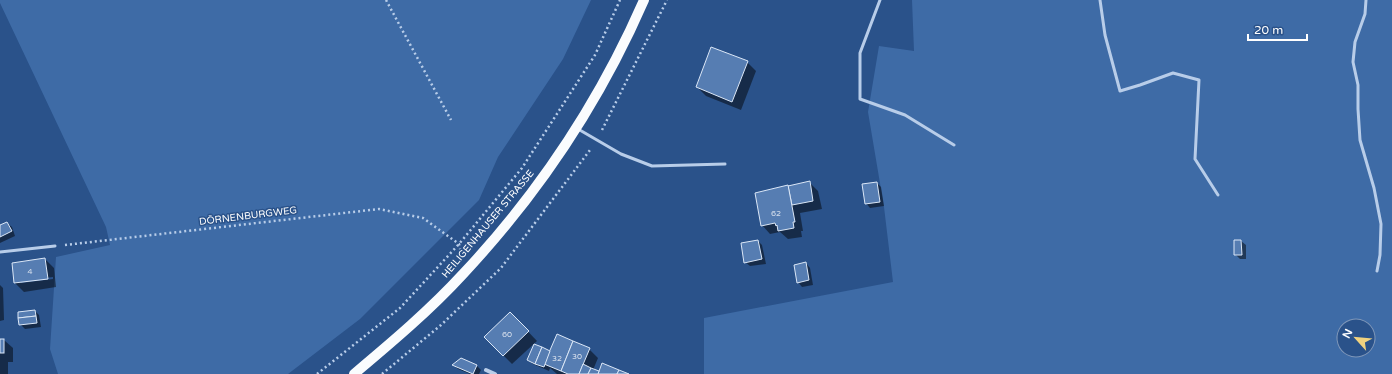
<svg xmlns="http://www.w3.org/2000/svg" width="1392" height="374" font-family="'Varela Round',sans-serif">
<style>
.green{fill:#3e6ba6;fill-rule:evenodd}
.shadow{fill:#0007;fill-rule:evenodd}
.building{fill:#567db2;stroke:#dbe7f7}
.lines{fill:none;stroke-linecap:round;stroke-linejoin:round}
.path{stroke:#b8cde9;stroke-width:2.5;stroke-dasharray:2 3;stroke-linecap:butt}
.lane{stroke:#b8cde9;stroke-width:3}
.street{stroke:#b8cde9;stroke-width:4}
.primary{stroke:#fafcfe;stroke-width:10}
.labels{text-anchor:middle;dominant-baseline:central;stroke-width:3;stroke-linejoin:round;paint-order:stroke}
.number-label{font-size:8px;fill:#d5deec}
.street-label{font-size:10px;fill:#fff;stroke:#2a528a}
</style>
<rect width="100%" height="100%" fill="#2a528a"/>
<!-- green -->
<g class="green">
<path d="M0,0H591L563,59L498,157L479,200L360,319L288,374H58L50,349L56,257L110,245L106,227L0,3Z"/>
<path d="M912,0H1392V374H704V318L893,282L884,207L868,112L879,46L914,51ZM1344,326H1368V350H1344Z"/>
</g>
<!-- shadow -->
<g class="shadow">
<path d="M747,62L756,71L741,110L706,96L697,87Z"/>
<path d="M809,182L818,191L822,209L800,213L803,231H801L802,237L788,239L780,232L770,234L762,225L756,194Z"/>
<path d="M877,183L881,187L884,206L870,208L866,203Z"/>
<path d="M7,223L12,227L15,236L0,243V226Z"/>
<path d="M758,241L762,245L766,264L750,266L745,262Z"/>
<path d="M1235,241H1241L1246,245V259H1240L1235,254Z"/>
<path d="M45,259L54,268L56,287L24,292L15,283L13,264ZM53,277V279L21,283V281Z"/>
<path d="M806,263L810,268L813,285L802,287L798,282Z"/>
<path d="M0,285L3,288L4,320L0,321Z"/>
<path d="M35,311L39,315L41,327L25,329L20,324Z"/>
<path d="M519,322L537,341L512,364L485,337Z"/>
<path d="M0,340H4L13,348V362H8V374H0Z"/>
<path d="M589,349L598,358L593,370L599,372L626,374H557L550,368L549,371L533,364L528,360L551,352Z"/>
<path d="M454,365H476L481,370L479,374H470L458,369Z"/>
</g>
<!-- building -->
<g class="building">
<path d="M711,47L748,61L732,102L696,87Z"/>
<path d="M810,181L813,201L792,205L788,186Z"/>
<path d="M877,182L880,202L865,204L862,184Z"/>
<path d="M788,185L795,222H793L794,228L778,231L777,225L776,226L775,223L761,226L755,193Z"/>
<path d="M7,222L12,231L0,237V225Z"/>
<path d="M758,240L762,259L744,263L741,243Z"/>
<path d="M1234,240H1241L1242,255H1234Z"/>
<path d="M45,258L48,279L14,283L12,263Z"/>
<path d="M806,262L809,280L797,283L794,265Z"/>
<path d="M35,310L36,316L18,318V312Z"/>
<path d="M510,312L529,331L503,356L484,337Z"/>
<path d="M36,316L37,323L19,325L18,318Z"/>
<path d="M557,334L573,341L561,371L544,364Z"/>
<rect x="0" y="339" width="4" height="14"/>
<path d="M573,341L590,348L579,374H568L561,371Z"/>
<path d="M534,344L542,347L535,364L527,360Z"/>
<path d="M542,347L550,351L544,367L535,364Z"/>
<path d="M461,358L477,365L473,374L452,365Z"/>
<path d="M602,363L619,370L617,374H598Z"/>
<path d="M583,364L591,368L588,374H579Z"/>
<path d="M591,368L599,371L598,374H588Z"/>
<path d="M619,370L629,374H617Z"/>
</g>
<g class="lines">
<!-- path -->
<g class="path">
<path d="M386,0L451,120"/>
<path d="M602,130L667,0"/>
<path d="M65,245L379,209L423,218L459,244L461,253"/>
<path d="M317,374L400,308L459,244L522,168L595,55L620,0"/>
<path d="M382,374L441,325L501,268L590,150"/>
</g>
<!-- lane -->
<g class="lane">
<path d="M880,0L860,53V99L905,115L954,145"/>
<path d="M1100,0L1105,35L1120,91L1140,85L1173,73L1199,80L1195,159L1218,195"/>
<path d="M1366,0L1365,14L1355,42L1353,62L1358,85V109L1360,140L1374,188L1381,224L1380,255L1377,271"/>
<path d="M578,129L621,154L652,166L725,164"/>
<path d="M0,252L55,246"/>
</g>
<!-- street -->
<path class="street" d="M486,370L495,374"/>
<!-- primary -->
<path class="primary" d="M354,374C392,342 430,310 463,274C538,194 600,101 644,0"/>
</g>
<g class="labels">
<!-- number labels -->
<g class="number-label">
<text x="776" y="213">62</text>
<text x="30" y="271">4</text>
<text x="507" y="334">60</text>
<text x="577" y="356">30</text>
<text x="557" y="358">32</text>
</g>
<!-- street labels -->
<g class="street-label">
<text transform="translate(248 216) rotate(-7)">DÖRNENBURGWEG</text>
<text transform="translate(488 224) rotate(-50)">HEILIGENHAUSER STRASSE</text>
</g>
</g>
<!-- north arrow -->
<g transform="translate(1356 338) rotate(297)"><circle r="19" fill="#2a528a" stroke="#7f97b9"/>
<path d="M0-3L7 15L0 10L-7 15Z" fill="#f0d27f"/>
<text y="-6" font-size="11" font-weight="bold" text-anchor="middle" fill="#ffffff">N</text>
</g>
<!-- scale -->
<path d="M1248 34v6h59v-6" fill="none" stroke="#ffffff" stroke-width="2"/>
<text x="1254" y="34" font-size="12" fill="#ffffff" stroke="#2a528a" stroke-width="3" paint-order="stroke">20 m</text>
</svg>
